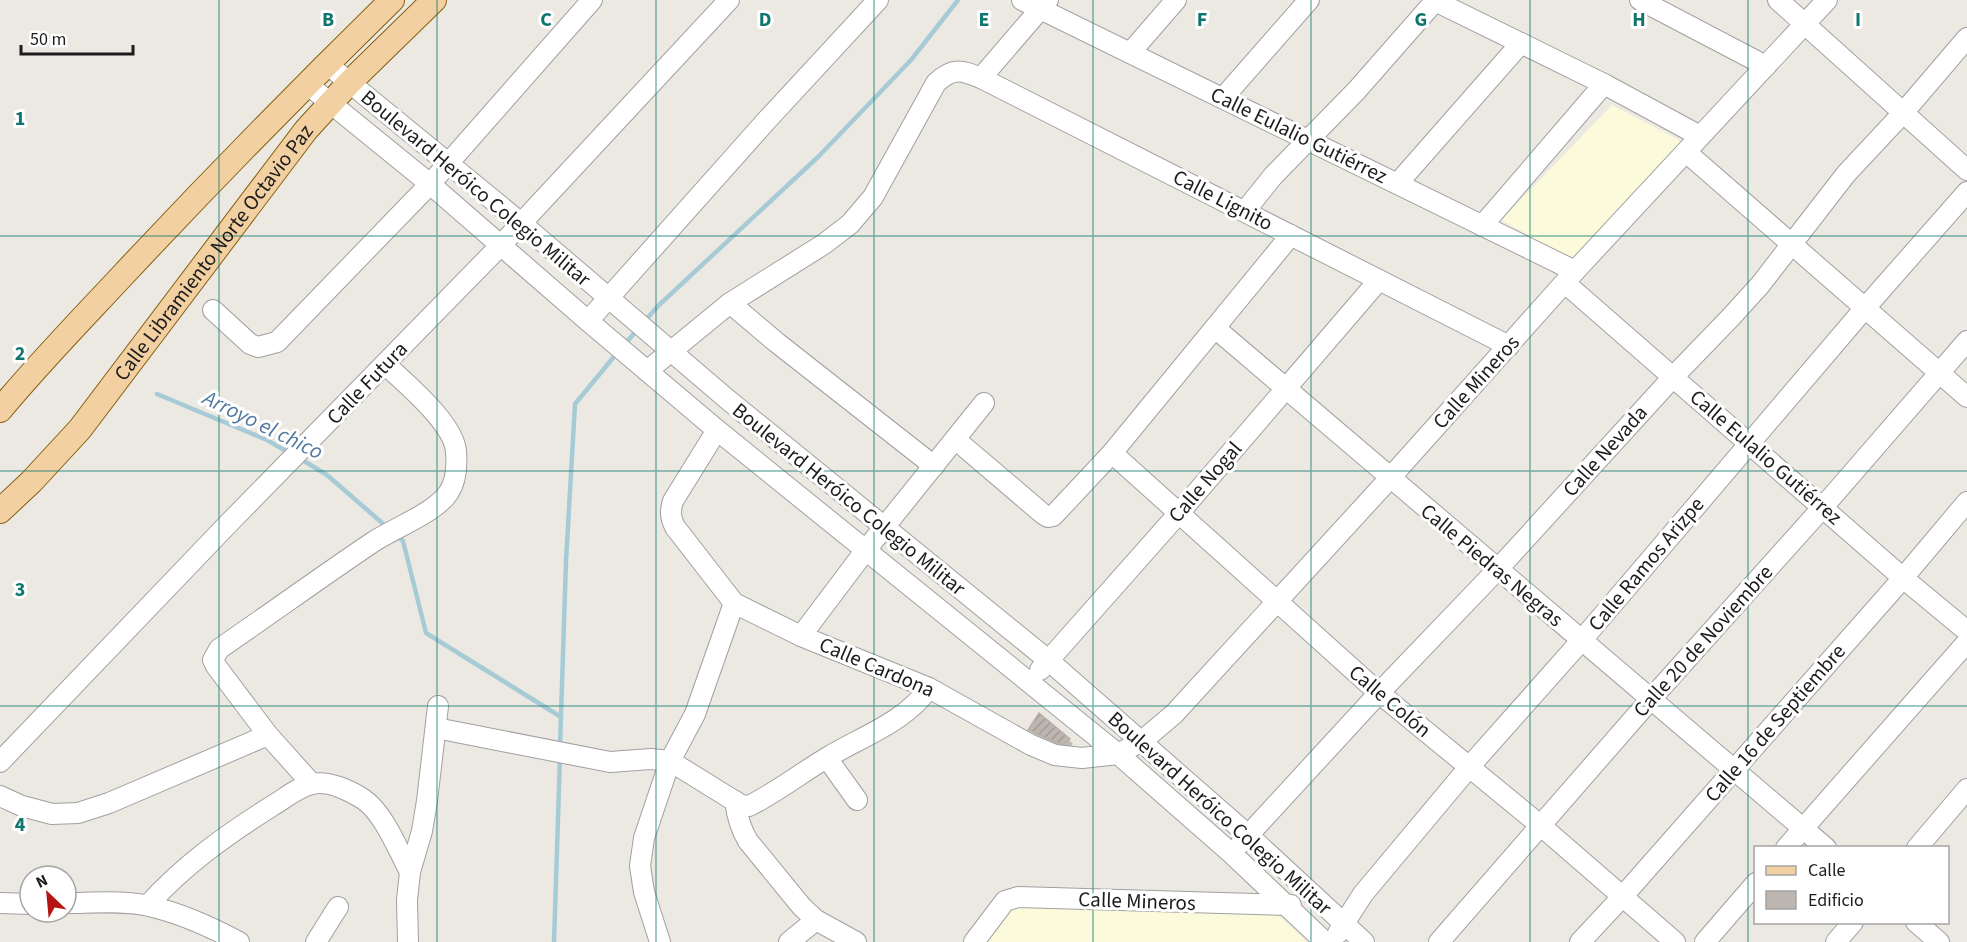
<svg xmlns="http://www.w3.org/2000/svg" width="1967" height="942" font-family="'Source Sans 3',sans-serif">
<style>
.education{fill:#fbfbdc}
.shadow{fill:#0003}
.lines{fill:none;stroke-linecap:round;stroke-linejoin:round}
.stream{stroke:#a7cbd6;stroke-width:4.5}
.building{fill:url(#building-hatch);stroke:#bcb0a6;stroke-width:1.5}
.minor-casing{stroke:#a0a0a0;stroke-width:22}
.major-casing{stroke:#855f0e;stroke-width:26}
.minor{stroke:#fff;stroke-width:20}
.major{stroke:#f2d0a2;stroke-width:24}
.grid{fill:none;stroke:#0f766e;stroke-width:1.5;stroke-opacity:0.55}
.labels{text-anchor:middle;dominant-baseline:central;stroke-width:6;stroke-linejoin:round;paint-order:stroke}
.street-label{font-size:21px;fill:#1c1c1c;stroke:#fff}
.water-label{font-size:22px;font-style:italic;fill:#5279a1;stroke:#fff}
.grid-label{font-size:20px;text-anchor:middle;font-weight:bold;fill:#0f766e;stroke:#fff;stroke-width:6;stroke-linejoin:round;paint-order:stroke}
</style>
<defs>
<pattern id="building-hatch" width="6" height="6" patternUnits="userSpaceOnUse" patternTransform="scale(1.5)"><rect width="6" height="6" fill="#bcb5b0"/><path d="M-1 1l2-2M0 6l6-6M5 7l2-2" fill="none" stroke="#a19b97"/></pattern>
</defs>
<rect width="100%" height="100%" fill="#ece9e2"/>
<!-- education -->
<g class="education">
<path d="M1612,105L1683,142L1573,259L1501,220Z"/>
<path d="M1012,904L1276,913L1307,942H984Z"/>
</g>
<!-- shadow -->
<path class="shadow" d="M1040,716L1069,740L1073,744L1068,748L1064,747L1034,734L1030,729Z"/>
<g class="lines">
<!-- stream -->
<g class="stream">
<path d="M644,322L658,306L818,157L911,60L958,0"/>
<path d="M625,344L637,330"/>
<path d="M157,394L267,440L291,454"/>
<path d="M299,458L327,475L388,528"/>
<path d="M397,536L403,541L426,633L561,717"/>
<path d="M560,746L566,561L575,404L617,353"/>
<path d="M554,942L560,757"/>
</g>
</g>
<!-- building -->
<path class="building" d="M1039,713L1070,739L1063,744L1058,743L1028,730Z"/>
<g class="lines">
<!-- minor casing -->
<g class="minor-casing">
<g id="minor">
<path d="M1022,0L1575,271"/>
<path d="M1433,0L1604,84L1700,136"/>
<path d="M1640,0L1766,66"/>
<path d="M1778,0L1967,170"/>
<path d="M1130,53L1176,0"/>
<path d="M327,64L521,223L727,399L1048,660L1248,835L1364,942"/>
<path d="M981,78L1048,0"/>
<path d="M307,84L430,184L588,321L717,430L1118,754L1231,853L1325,942"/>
<path d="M1223,98L1309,0"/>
<path d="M1686,152L1967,397"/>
<path d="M1398,183L1521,43"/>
<path d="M1245,211L1273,176L1357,90L1436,0"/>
<path d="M1482,226L1604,84"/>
<path d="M1565,283L1903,578L1967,631"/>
<path d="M730,303L776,342L934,466"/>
<path d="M213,310L250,344L258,347L277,342L430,184L592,0"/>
<path d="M588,321L767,120L878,0"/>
<path d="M1215,328L1826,848"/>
<path d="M647,371L730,303L824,244L850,224L873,197L936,83C953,67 961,70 981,78L1509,346"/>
<path d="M717,430L673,501C670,511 670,517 675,527L734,603L801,636L929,688L1031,745L1055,755L1082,758L1118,754L1142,741L1174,714L1390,478L1575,271L1827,0"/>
<path d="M955,439L1043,514L1048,517L1053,516L1112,453L1291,235"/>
<path d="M1112,453L1379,693L1540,825L1675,942"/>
<path d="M801,636L865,551L984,403"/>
<path d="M1040,670L1179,513L1379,280"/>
<path d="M436,728L610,762L651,759L670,761L741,805L749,806C777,792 801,773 828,757C863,736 905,722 929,688"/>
<path d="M827,758L857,800"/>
<path d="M0,762L228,524L501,245L729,0"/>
<path d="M312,784L268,735L216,666L213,660L219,649C270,614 321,577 373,542C394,528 437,512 449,492C456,481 457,464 456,452C455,424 405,383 385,364"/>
<path d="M0,796L22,806L52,814L78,813L109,803L268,735"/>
<path d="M735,801C737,816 740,828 748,841L802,907L816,920L856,942"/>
<path d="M1241,843L1379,693L1497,570L1674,376L1731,317L1760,285L1846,174L1903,113L1967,38"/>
<path d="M1786,848L1967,642"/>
<path d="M1917,848L1967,789"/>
<path d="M0,903L30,904"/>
<path d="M66,903C90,903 127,900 149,906C180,913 211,927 239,942"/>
<path d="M148,905C184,865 226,835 272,806C284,799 298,787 312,784C328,780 351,791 363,799C384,813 398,850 410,872"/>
<path d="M1916,922L1939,942"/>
<path d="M1338,933L1363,894L1470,766L1581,641L1865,308L1967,192"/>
<path d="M316,942L338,907"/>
<path d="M408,942L407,900L410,872L422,831L427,801L438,706"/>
<path d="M660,942L644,892L640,866L644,838L670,761L695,714L734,603"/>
<path d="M789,942L816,920"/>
<path d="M974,942L1005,901L1018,897L1291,905"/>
<path d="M1439,942L1650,700L1823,507L1967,341"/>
<path d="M1580,942L1623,896L1903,578L1967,502"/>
<path d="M1705,942L1756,883"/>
<path d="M1836,942L1853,922"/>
</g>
</g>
<!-- major casing -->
<g class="major-casing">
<g id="major">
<path d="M0,410C39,363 81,320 122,276C210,182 300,90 392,0"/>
<path id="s1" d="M0,511L31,482L80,429L306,130L349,83L434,0"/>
</g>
</g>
<!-- minor -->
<use href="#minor" class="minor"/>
<!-- major -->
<use href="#major" class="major"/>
</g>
<!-- grid -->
<path class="grid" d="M219,0V942M437,0V942M656,0V942M874,0V942M1093,0V942M1311,0V942M1530,0V942M1748,0V942M0,236H1967M0,471H1967M0,706H1967"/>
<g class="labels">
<!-- street labels -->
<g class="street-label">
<text transform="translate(1299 135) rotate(26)">Calle Eulalio Gutiérrez</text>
<text transform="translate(476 188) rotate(40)">Boulevard Heróico Colegio Militar</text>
<text transform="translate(1223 200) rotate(27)">Calle Lignito</text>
<text stroke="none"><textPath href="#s1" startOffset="336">Calle Libramiento Norte Octavio Paz</textPath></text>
<text transform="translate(1476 382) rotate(-48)">Calle Mineros</text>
<text transform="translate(367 383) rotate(-46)">Calle Futura</text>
<text transform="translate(1605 451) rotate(-48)">Calle Nevada</text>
<text transform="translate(1766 457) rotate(41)">Calle Eulalio Gutiérrez</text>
<text transform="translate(1205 482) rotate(-49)">Calle Nogal</text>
<text transform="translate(849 499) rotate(39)">Boulevard Heróico Colegio Militar</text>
<text transform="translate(1646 564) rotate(-50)">Calle Ramos Arizpe</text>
<text transform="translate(1492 565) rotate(40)">Calle Piedras Negras</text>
<text transform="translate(1703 641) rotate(-48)">Calle 20 de Noviembre</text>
<text transform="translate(877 667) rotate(23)">Calle Cardona</text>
<text transform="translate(1390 701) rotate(40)">Calle Colón</text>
<text transform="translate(1775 723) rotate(-49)">Calle 16 de Septiembre</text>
<text transform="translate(1220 813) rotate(42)">Boulevard Heróico Colegio Militar</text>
<text transform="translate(1137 901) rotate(2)">Calle Mineros</text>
</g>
<!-- water labels -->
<g class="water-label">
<text transform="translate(263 425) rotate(26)">Arroyo el chico</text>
</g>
</g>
<g class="grid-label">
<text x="328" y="26">B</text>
<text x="546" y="26">C</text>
<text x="765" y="26">D</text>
<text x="984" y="26">E</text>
<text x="1202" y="26">F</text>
<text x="1421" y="26">G</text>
<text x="1639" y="26">H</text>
<text x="1858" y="26">I</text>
<text x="20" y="125">1</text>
<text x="20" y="360">2</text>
<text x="20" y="596">3</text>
<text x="20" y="831">4</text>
</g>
<!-- legend -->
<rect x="1754" y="846" width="195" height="78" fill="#ffffff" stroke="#a4a4a4" stroke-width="1.5"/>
<rect x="1766" y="866" width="30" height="9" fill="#f2d0a2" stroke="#a4a4a4" stroke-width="1.5"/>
<text x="1808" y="876" font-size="18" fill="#1c1c1c">Calle</text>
<rect x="1766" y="891" width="30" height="18" fill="#bcb5b0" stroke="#a4a4a4" stroke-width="1.5"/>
<text x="1808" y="906" font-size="18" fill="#1c1c1c">Edificio</text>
<!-- north arrow -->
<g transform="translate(48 894) rotate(334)"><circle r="28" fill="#ffffff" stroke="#a4a4a4" stroke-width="1.5"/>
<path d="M0-4.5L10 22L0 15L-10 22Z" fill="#b41513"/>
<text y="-9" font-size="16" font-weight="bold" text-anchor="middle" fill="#1c1c1c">N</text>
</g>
<!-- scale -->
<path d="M21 45v9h112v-9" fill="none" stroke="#1c1c1c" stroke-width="3"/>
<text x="30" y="45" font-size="18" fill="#1c1c1c" stroke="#ffffff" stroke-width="4.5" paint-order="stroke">50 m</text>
</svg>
